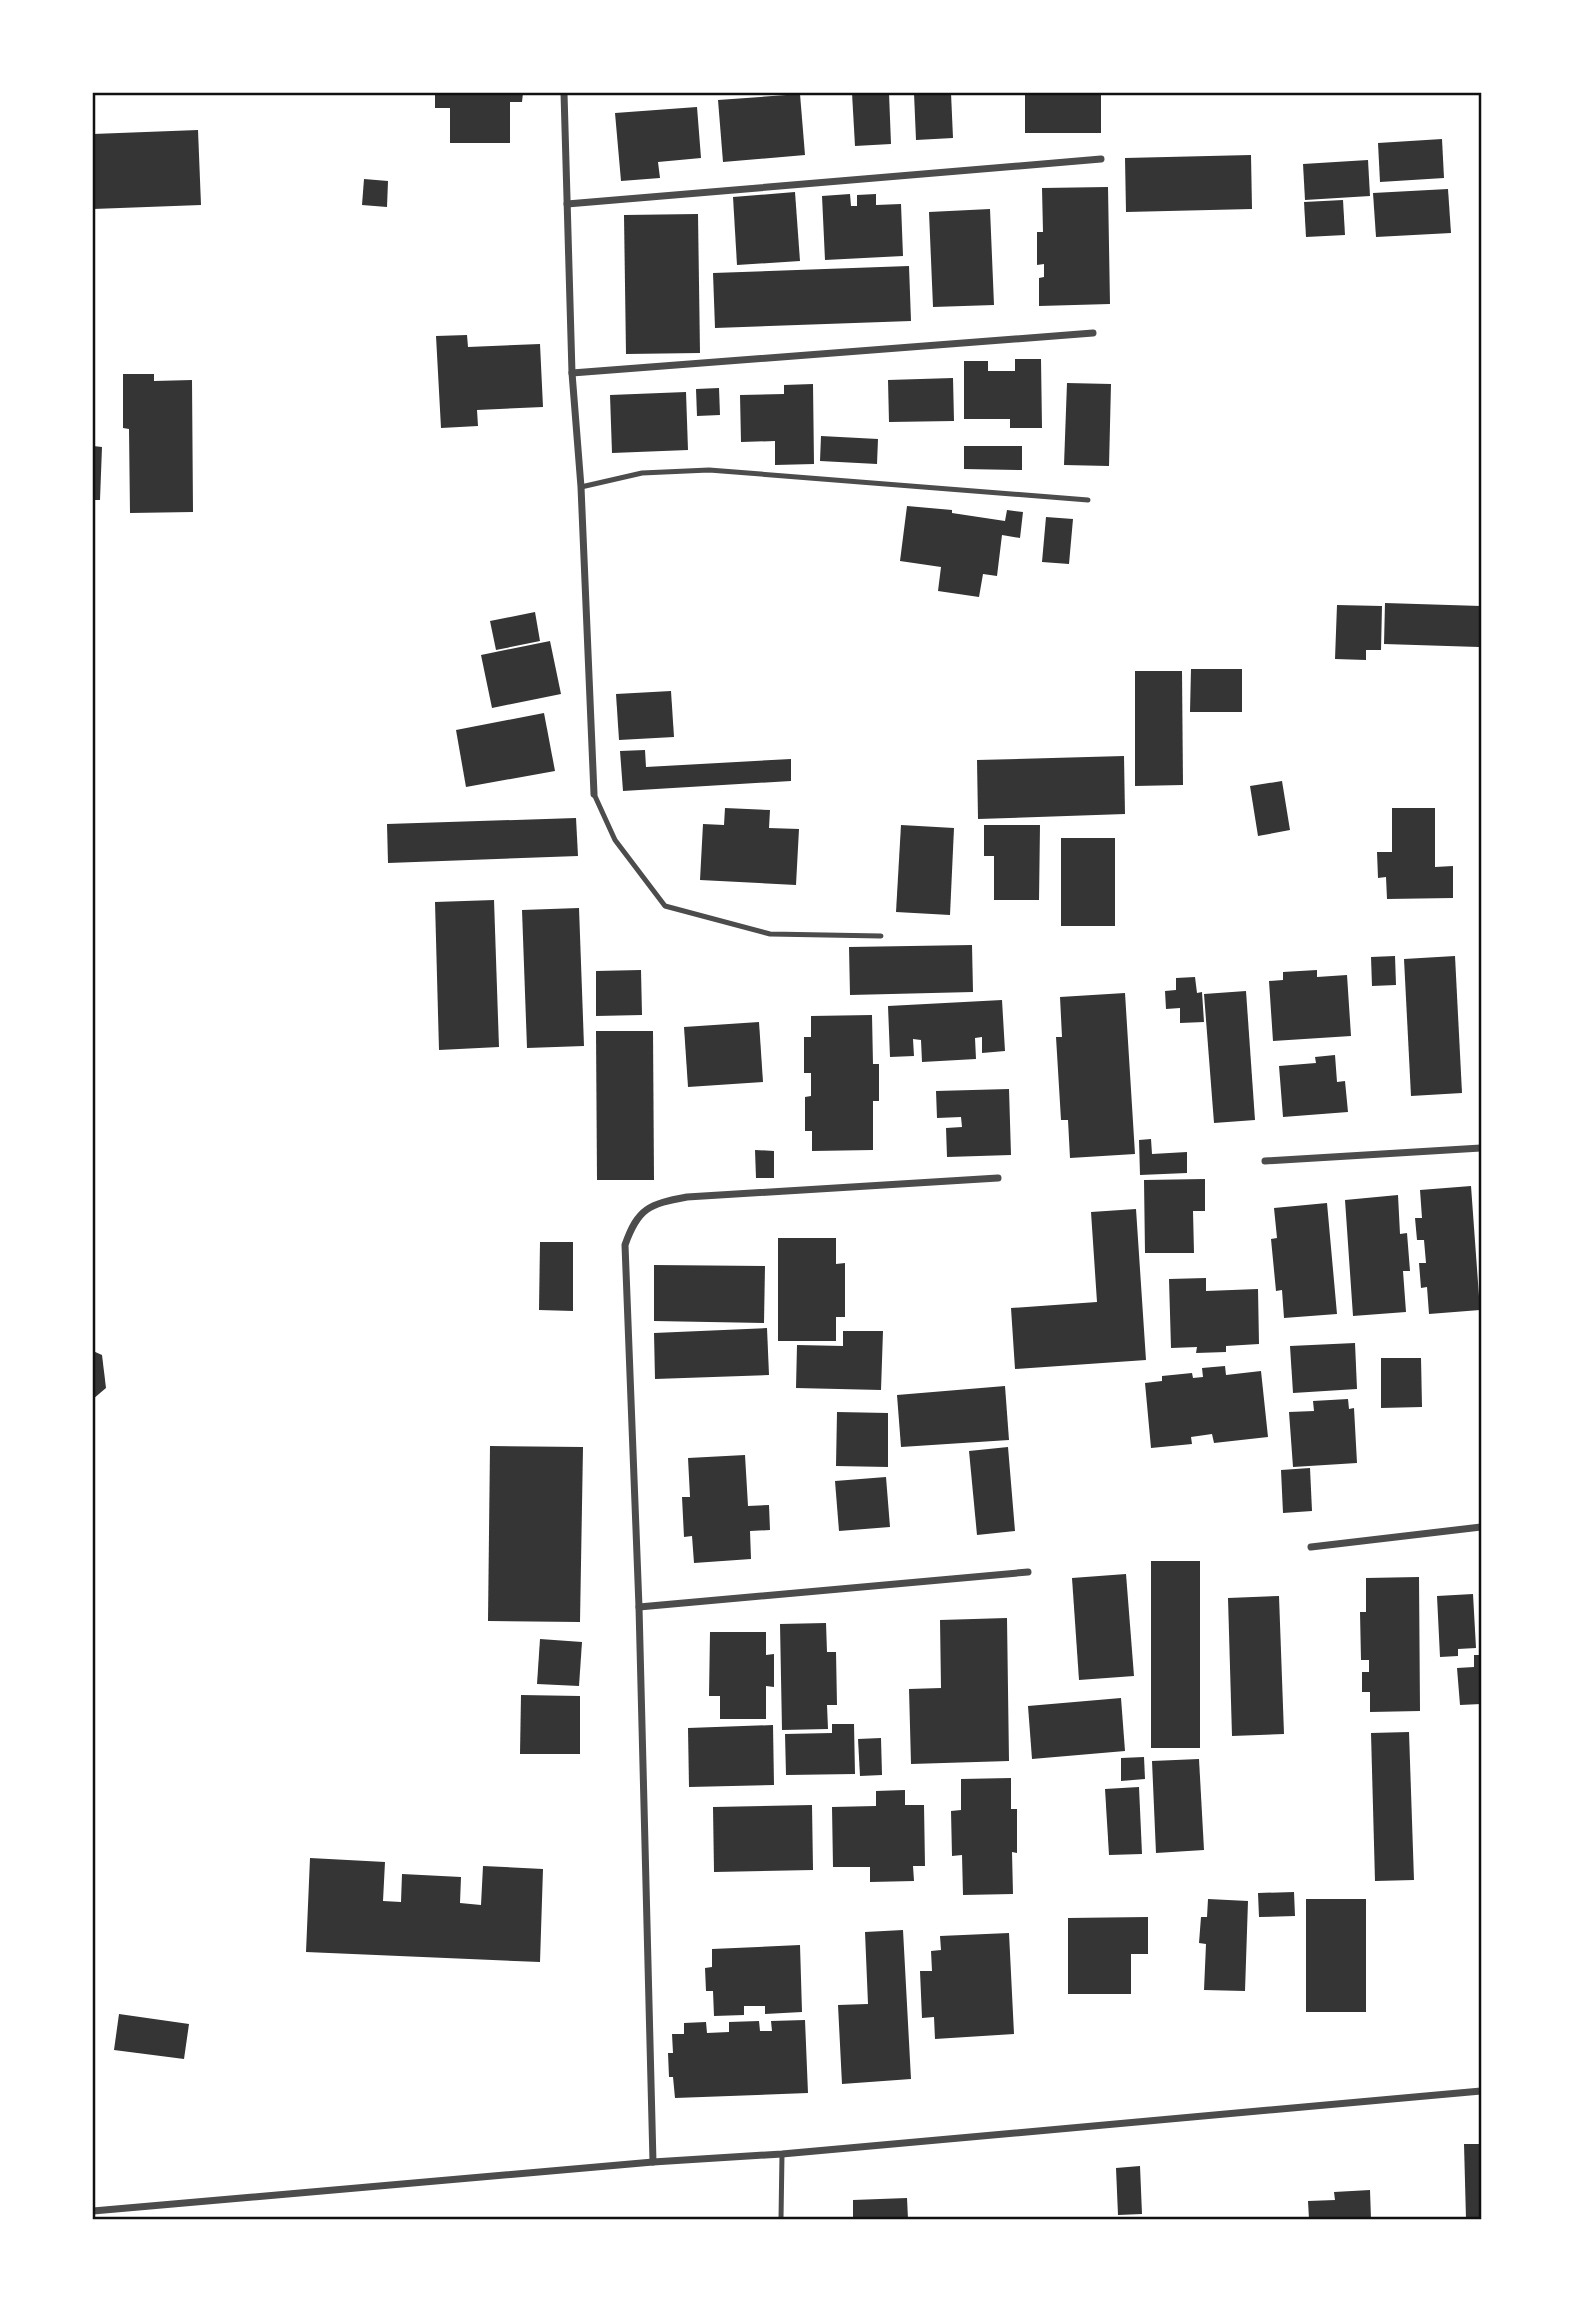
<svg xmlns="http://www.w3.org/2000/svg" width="1574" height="2312" font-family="'IBM Plex Sans',sans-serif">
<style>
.building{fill:#353535}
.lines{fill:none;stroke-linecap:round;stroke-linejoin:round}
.service{stroke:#4c4c4c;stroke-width:5}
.minor{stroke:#4c4c4c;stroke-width:7}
.neatline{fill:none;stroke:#111;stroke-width:2.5}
</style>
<rect width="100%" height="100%" fill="#fff"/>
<!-- building -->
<g class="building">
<path d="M435,93H523L522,102H510V143H450V108H435Z"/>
<path d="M852,93H889L891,144L855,146Z"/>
<path d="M914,93H951L953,138L916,140Z"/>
<rect x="1025" y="93" width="76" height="40"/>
<path d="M800,94L805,155L723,162L718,100Z"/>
<path d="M697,107L701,158L658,162L660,178L621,181L615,113Z"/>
<path d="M198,130L201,205L93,209V134Z"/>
<path d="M1442,139L1444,178L1380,182L1378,143Z"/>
<path d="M1251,155L1252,209L1126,212L1125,158Z"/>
<path d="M1368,160L1370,196L1305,200L1303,164Z"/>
<path d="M364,179L388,181L387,207L362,205Z"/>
<path d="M1108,187L1110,304L1039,306V278L1044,277V264L1037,265V232H1043L1042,188Z"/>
<path d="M1448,189L1451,233L1376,237L1373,193Z"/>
<path d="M795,192L800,261L737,265L733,197Z"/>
<path d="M850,194L851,206H857V195L876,194V205L901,204L903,256L825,260L822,196Z"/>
<path d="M1343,200L1345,235L1306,237L1304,202Z"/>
<path d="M990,209L994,305L933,307L929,212Z"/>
<path d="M698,214L700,353L626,354L624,215Z"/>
<path d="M909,266L911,321L715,328L713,273Z"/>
<path d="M467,335L468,347L540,344L543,407L477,410L478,426L441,428L436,336Z"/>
<path d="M1015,359H1041L1042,428H1010V419H964V361H988V371H1015Z"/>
<path d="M123,374H154V381L192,380L193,512L130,513L129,429L123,428Z"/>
<path d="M953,378L954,421L889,422L888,380Z"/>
<path d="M1067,383L1111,384L1109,466L1064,465Z"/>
<path d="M813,384L814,464L775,465V441L741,442L740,395L784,394V385Z"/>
<path d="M719,388L720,415L697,416L696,389Z"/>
<path d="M686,392L688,450L612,453L610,395Z"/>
<path d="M821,436L878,439L877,464L820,461Z"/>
<path d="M93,446L102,447L100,500H93Z"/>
<path d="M964,446H1022V470L964,469Z"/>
<path d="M907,506L952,510V513L1005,521L1007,510L1023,512L1020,538L1002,535L997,576L983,574L979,597L938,591L941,567L900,561Z"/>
<path d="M1046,517L1073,519L1069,564L1042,562Z"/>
<path d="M1385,603L1481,606L1479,647L1384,644Z"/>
<path d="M1337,605L1382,606L1381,650H1366V660L1335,659Z"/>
<path d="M535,612L540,641L496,650L490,621Z"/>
<path d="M550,641L561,694L492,708L481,655Z"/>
<path d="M1191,669H1242V712H1190Z"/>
<path d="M1135,671H1182L1183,785L1135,786Z"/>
<path d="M671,691L674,737L619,740L616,694Z"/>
<path d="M544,713L555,771L466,787L456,730Z"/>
<path d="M645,750L646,767L791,759V781L623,791L620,751Z"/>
<path d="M1124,756L1125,814L978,819L977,760Z"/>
<path d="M1282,781L1290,830L1258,836L1250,786Z"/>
<path d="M725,808L770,810L769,828L799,829L796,885L700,880L703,824L724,825Z"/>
<path d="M1392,808H1435V867L1453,866V898L1387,899L1386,877L1378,878L1377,852H1392Z"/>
<path d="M576,818L578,856L388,863L387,824Z"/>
<path d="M901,825L954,828L950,915L896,912Z"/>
<path d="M984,825H1040L1039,900H994V856H984Z"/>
<rect x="1061" y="838" width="54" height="88"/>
<path d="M494,900L499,1047L439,1050L435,902Z"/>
<path d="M579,908L584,1046L527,1048L522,910Z"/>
<path d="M972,945L973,992L850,995L849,947Z"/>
<path d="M1395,956L1396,985L1372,986L1371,957Z"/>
<path d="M1455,956L1462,1093L1411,1096L1404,959Z"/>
<path d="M641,970L642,1015L596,1016V971Z"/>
<path d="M1317,970V977L1347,975L1351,1036L1273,1041L1269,981L1283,980V972Z"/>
<path d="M1195,977L1197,993L1202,992L1204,1022L1180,1023V1008L1166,1009L1165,991L1176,990V978Z"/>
<path d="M1246,991L1255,1120L1214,1123L1204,994Z"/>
<path d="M1125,993L1135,1154L1070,1158L1068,1120H1061L1056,1037H1062L1060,997Z"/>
<path d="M1002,1000L1005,1051L982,1053V1037L975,1038L976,1059L922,1062L921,1040L913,1039L914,1056L890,1057L888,1006Z"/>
<path d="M872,1015L873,1064H879V1101H873V1150L812,1151V1131H805V1097L811,1096V1073H804V1037H811V1016Z"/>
<path d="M759,1022L763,1082L688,1087L684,1027Z"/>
<path d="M596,1031H653L654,1180H597Z"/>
<path d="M1335,1055L1337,1082L1345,1081L1348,1112L1283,1117L1279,1066L1316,1063L1315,1057Z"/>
<path d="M1009,1089L1011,1155L947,1157L946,1128L962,1127L961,1117L937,1118L936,1091Z"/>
<path d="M1151,1139L1152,1154L1187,1152V1173L1140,1175L1139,1140Z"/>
<path d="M755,1150L774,1151V1178H756Z"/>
<path d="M1205,1179V1211H1193L1194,1253H1145L1144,1180Z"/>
<path d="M1471,1186L1480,1310L1429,1314L1427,1287L1421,1288L1419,1263H1426L1424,1240H1417L1415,1218H1422L1420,1190Z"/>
<path d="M1398,1195L1400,1234L1407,1233L1410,1271H1403L1406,1312L1353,1316L1345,1200Z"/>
<path d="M1327,1203L1337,1314L1284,1318L1282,1290L1276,1291L1271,1239L1277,1238L1274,1208Z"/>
<path d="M1136,1209L1146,1360L1015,1369L1011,1308L1097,1302L1091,1212Z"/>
<path d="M778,1238H836V1264L845,1263V1317H836V1341H778Z"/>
<path d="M540,1242H573V1311L539,1310Z"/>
<path d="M654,1265L765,1266L764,1323L654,1321Z"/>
<path d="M1206,1278V1291L1258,1289L1259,1344L1226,1346V1352L1196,1353L1197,1347L1171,1348L1169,1279Z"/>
<path d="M767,1328L769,1375L655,1379L654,1333Z"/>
<path d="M843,1331H883L881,1390L796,1388L797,1345L843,1346Z"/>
<path d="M1355,1343L1357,1389L1293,1393L1290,1346Z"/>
<path d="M93,1351L102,1355L106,1388L93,1399Z"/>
<path d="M1381,1358H1421L1422,1407L1381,1408Z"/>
<path d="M1225,1366L1226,1375L1261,1371L1268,1437L1214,1443L1212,1434L1191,1437L1192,1444L1151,1448L1145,1383L1162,1381V1376L1192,1373L1193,1378L1203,1377L1202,1368Z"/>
<path d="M1005,1386L1009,1440L901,1447L897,1395Z"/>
<path d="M1348,1399L1349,1409L1354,1408L1357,1463L1293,1467L1289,1412L1314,1411L1313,1401Z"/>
<path d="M837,1412L888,1413V1467L836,1466Z"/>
<path d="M490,1446L583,1447L580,1622L488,1621Z"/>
<path d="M1008,1447L1015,1531L977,1535L969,1451Z"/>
<path d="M745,1455L748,1506L769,1505L770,1530L750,1531L751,1559L694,1563L692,1536L684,1537L682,1497H690L688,1458Z"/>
<path d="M1310,1468L1312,1511L1283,1513L1281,1470Z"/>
<path d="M886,1477L890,1527L839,1531L835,1481Z"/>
<rect x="1151" y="1561" width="49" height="187"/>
<path d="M1126,1574L1134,1676L1079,1680L1072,1578Z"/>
<path d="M1419,1577L1420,1711L1370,1712V1692H1362V1672H1369V1660H1361L1360,1612H1366V1578Z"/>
<path d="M1473,1594L1476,1648L1458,1649V1656L1440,1657L1437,1596Z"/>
<path d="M1279,1596L1284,1734L1232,1736L1228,1598Z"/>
<path d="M1007,1618L1009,1761L911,1764L909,1689L941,1688L940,1620Z"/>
<path d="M826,1623L827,1652H836L837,1705H827L828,1729L782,1730L780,1624Z"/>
<path d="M710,1632H766V1655L774,1654V1687L766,1686V1719H720V1696H709Z"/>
<path d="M540,1639L582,1642L579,1686L537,1684Z"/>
<path d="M1474,1655H1481V1704L1460,1705L1457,1668L1474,1667Z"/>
<path d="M521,1695L580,1696V1754H520Z"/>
<path d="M1121,1698L1125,1751L1032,1759L1028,1706Z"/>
<path d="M832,1724H854L855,1774L786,1775L785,1734L832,1733Z"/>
<path d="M773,1725L774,1785L689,1787L688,1728Z"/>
<path d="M1409,1732L1414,1880L1375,1881L1371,1733Z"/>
<path d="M881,1738L882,1775L860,1776L858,1739Z"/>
<path d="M1144,1757L1145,1779L1121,1781V1758Z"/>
<path d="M1199,1759L1204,1850L1156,1853L1152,1761Z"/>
<path d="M1011,1778V1809H1017V1853L1012,1852L1013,1894L963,1895L962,1855L952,1856L951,1811L961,1810V1779Z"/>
<path d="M1139,1787L1142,1854L1109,1855L1105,1789Z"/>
<path d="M905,1790V1805H924L925,1866H913L914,1881L870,1882V1867H833L832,1807L876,1806V1791Z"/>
<path d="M812,1805L813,1870L714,1872L713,1807Z"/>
<path d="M310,1858L385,1862L383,1901L401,1902L402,1874L461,1877L460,1903L481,1905L483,1866L543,1869L540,1962L306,1952Z"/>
<path d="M1294,1892L1295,1916L1259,1917L1258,1893Z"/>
<path d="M1208,1899L1248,1901L1245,1991L1204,1990L1206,1944L1199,1943L1201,1917H1207Z"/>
<rect x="1306" y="1899" width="60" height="113"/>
<path d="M1148,1917V1954H1131V1994H1068V1918Z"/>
<path d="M903,1930L911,2079L842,2084L838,2005L868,2004L865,1932Z"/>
<path d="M1009,1933L1014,2034L935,2039L934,2017L922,2018L920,1971H932L931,1951L941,1950L940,1936Z"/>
<path d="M800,1945L802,2012L765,2014V2006H744V2015L714,2016L713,1991H706L705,1968L712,1967V1949Z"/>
<path d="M119,2014L189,2024L184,2059L114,2050Z"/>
<path d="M805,2020L808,2093L675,2098L673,2077H669L668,2053H673L672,2034H684V2023L706,2022L707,2033L729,2032V2022L759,2021L760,2031H772L771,2021Z"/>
<path d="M1464,2144H1481V2219H1466Z"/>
<path d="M1140,2166L1142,2214L1118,2215L1116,2168Z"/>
<path d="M1370,2190L1371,2219H1309L1308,2201L1335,2200L1334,2192Z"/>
<path d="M907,2198L908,2219H853V2200Z"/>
</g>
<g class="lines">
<!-- service -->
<g class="service">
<path d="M581,487L642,473L709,470L1088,500"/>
<path d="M594,794L615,840L665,906L770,934L881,936"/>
<path d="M781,2219L782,2154"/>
</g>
<!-- minor -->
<g class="minor">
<path d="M564,93L572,373L581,487L594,794"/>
<path d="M567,204L1101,159"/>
<path d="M572,373L1093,333"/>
<path d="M1265,1161L1481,1148"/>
<path d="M1311,1547L1481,1527"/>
<path d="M639,1607L1028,1572"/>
<path d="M653,2162L639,1607L625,1245C638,1208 649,1204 687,1197L998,1178"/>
<path d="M93,2211L653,2162L782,2154L1481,2091"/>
</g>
</g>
<!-- border -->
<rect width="1574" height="2312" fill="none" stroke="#ffffff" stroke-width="189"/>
<rect x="94" y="94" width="1386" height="2124" class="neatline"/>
</svg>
